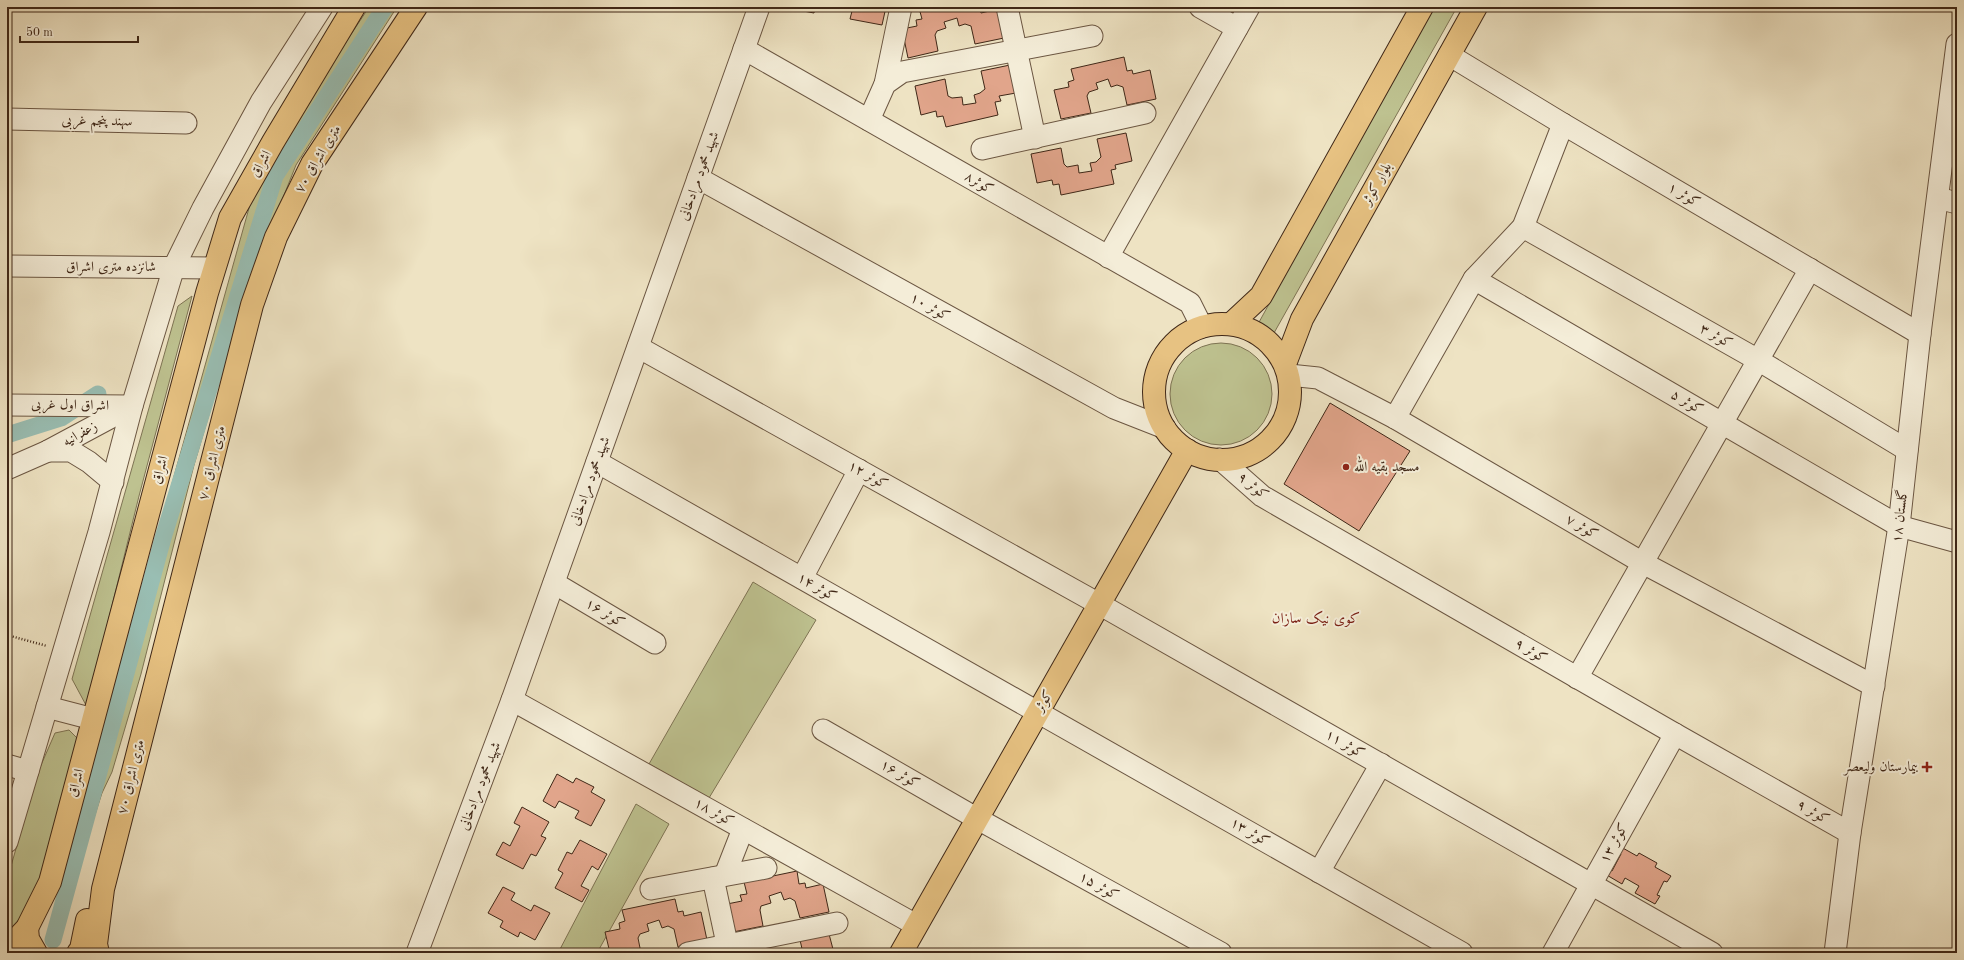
<svg xmlns="http://www.w3.org/2000/svg" width="1964" height="960" font-family="'Old Standard TT',Amiri,serif">
<style>
.green{fill:#bec290;stroke:#7e7454}
.lines{fill:none;stroke-linecap:round;stroke-linejoin:round}
.canal{stroke:#99beb3;stroke-width:17}
.building{fill:#e1a58b;stroke:#3f2717}
.minor-casing{stroke:#6b5642;stroke-width:23}
.major-casing{stroke:#3f2717;stroke-width:24}
.path{stroke:#3f2717;stroke-width:2.5;stroke-dasharray:1 2;stroke-linecap:butt}
.minor{stroke:#f4edd8;stroke-width:21}
.major{stroke:#e7c282;stroke-width:22}
.poi-dot{fill:#8f2418;stroke:#f4edd8;stroke-width:1.5}
.labels{text-anchor:middle;dominant-baseline:central;stroke-width:4;stroke-linejoin:round;paint-order:stroke}
.street-label{font-size:14px;fill:#3f2717;stroke:#f4edd8}
.poi-label{font-size:14px;fill:#3f2717;stroke:#f4edd8;text-anchor:start}
.neighbourhood-label{font-size:15px;fill:#7a1f14;stroke:#f4edd8}
</style>
<rect width="100%" height="100%" fill="#eee3c3"/>
<filter id="stains"><feTurbulence type="fractalNoise" baseFrequency=".005" numOctaves="4"/><feColorMatrix values="0 0 0 0 .2 0 0 0 0 .09 0 0 0 0 .02 0 0 0 .5 -.17"/></filter>
<radialGradient id="worn" r=".72"><stop offset=".6" stop-color="#630" stop-opacity="0"/><stop offset="1" stop-color="#630" stop-opacity=".3"/></radialGradient>
<!-- green -->
<g class="green">
<path d="M369,7H397L296,165L245,293L194,465L141,674L112,772L102,793L59,925L54,947L48,943L60,905L140,598L251,201L327,71Z"/>
<path d="M1433,7H1457L1274,333L1258,324Z"/>
<path d="M192,296L139,496L87,707L72,679L178,306Z"/>
<circle cx="1221" cy="394" r="51"/>
<path d="M753,582L816,620L709,798L649,764Z"/>
<path d="M69,730L78,739L40,884L22,922L7,939V880L38,772L55,733Z"/>
<path d="M636,804L669,824L597,953H558Z"/>
</g>
<g class="lines">
<!-- canal -->
<g class="canal">
<path d="M7,435L61,418L98,394"/>
<path d="M53,940L163,538L275,176L385,7"/>
</g>
</g>
<!-- building -->
<g class="building">
<path d="M782,7H815L814,13Z"/>
<path d="M853,7H886L882,25L850,19Z"/>
<path d="M924,7H974L975,10L980,9L981,13L998,9L1004,38L975,44L971,26L965,24L959,26L957,18L944,22L946,28L937,31L935,35L938,51L908,58L902,29L917,26L916,20L922,19L919,8Z"/>
<path d="M1124,57L1127,71L1132,70L1133,74L1150,70L1156,99L1127,105L1123,87L1117,85L1111,87L1108,79L1096,83L1098,89L1089,92L1087,96L1091,113L1061,119L1054,90L1069,87L1068,82L1074,80L1071,69Z"/>
<path d="M1010,65L1016,93L999,96L1001,101L995,102L998,115L946,127L943,116L937,117L936,111L921,115L915,86L945,79L948,96L952,98L962,97L963,105L976,103L974,95L980,93L985,89L981,71Z"/>
<path d="M1126,133L1132,161L1115,165L1116,169L1111,170L1114,184L1061,195L1059,184L1053,185L1052,180L1037,183L1031,154L1061,148L1064,164L1067,167L1078,165L1079,173L1092,171L1090,163L1096,162L1101,157L1097,139Z"/>
<path d="M1330,403L1410,451L1359,531L1284,484Z"/>
<path d="M557,774L573,783L576,778L594,787L591,792L605,800L591,826L575,818L579,811L559,801L555,808L543,801Z"/>
<path d="M522,807L549,822L541,836L546,838L536,856L531,854L523,869L496,855L503,842L510,846L520,826L514,823Z"/>
<path d="M580,840L607,854L598,870L592,866L581,886L589,890L582,902L555,888L563,873L558,870L567,852L572,854Z"/>
<path d="M1621,847L1637,856L1639,853L1657,863L1655,867L1671,876L1667,882L1664,881L1657,895L1660,896L1655,904L1635,893L1639,886L1625,878L1622,884L1605,874L1608,869L1612,871L1621,854L1618,852Z"/>
<path d="M797,871L799,884L805,883L806,888L823,884L829,912L800,918L795,901L790,898L784,900L781,892L769,896L771,903L761,906L760,910L763,926L733,932L727,904L742,901L740,895L747,894L744,882Z"/>
<path d="M503,887L515,893L511,900L531,911L534,905L550,913L535,940L520,932L518,937L500,927L503,921L488,913Z"/>
<path d="M675,899L678,912L683,911L684,916L701,912L707,940L678,947L674,929L668,926L662,928L659,920L647,924L649,931L640,934L638,938L641,953H610L605,932L620,929L619,923L625,921L622,910Z"/>
<path d="M829,934L834,953H803L800,940Z"/>
<path d="M764,949L765,953H745Z"/>
</g>
<g class="lines">
<!-- minor casing -->
<g class="minor-casing">
<g id="minor">
<path d="M1007,7L1035,138"/>
<path d="M1200,7L1237,28"/>
<path d="M744,49L1190,303L1202,327"/>
<path d="M1449,55L1563,124L1920,334"/>
<path d="M885,84L901,7"/>
<path d="M7,119L186,123"/>
<path d="M869,120L885,84L902,72L1092,36"/>
<path d="M982,149L1145,113"/>
<path d="M698,178L1114,408L1165,428"/>
<path d="M1938,198L1957,203"/>
<path d="M1523,227L1758,360L1907,450"/>
<path d="M1108,257L1249,7"/>
<path d="M7,266L214,268"/>
<path d="M1474,279L1899,526L1957,542"/>
<path d="M638,347L1099,604L1712,953"/>
<path d="M1289,375L1318,378L1395,418L1643,563L1874,686"/>
<path d="M7,405L130,406"/>
<path d="M1395,418L1474,279L1523,227L1563,124"/>
<path d="M48,451H71L89,462L113,482"/>
<path d="M1220,459L1262,496L1675,734L1850,833"/>
<path d="M597,462L1462,953"/>
<path d="M7,469L48,451L132,406"/>
<path d="M802,578L859,470"/>
<path d="M554,583L655,643"/>
<path d="M1577,678L1810,269"/>
<path d="M512,700L916,925"/>
<path d="M47,707L93,719"/>
<path d="M823,730L976,818L1221,953"/>
<path d="M7,765L28,771"/>
<path d="M7,842L99,532L132,406L174,267L203,208L261,102L322,7"/>
<path d="M1319,872L1381,764"/>
<path d="M725,875L743,829"/>
<path d="M713,878L729,953"/>
<path d="M651,889L766,868"/>
<path d="M417,953L512,700L759,7"/>
<path d="M688,953L837,923"/>
<path d="M1553,953L1675,734"/>
<path d="M1835,953L1850,833L1899,526L1920,334L1957,44"/>
</g>
</g>
<!-- major casing -->
<g class="major-casing">
<g id="major">
<path d="M1231,324L1261,296L1422,7"/>
<circle cx="1222" cy="392" r="68"/>
<path d="M1285,364L1302,319L1476,7"/>
<path d="M27,928L28,939L36,953"/>
<path d="M7,949L27,928L50,882L207,293L230,218L273,142L354,7"/>
<path d="M78,953L81,949L87,920"/>
<path d="M98,953L96,944L103,889L252,305L276,237L312,164L416,7"/>
<path d="M901,953L1187,450"/>
</g>
</g>
<!-- path -->
<path class="path" d="M7,635L47,646"/>
<!-- minor -->
<use href="#minor" class="minor"/>
<!-- major -->
<use href="#major" class="major"/>
</g>
<!-- markers -->
<g class="poi-dot">
<circle cx="1346" cy="467" r="4"/>
<path d="M1925 761h4v4h4v4h-4v4h-4v-4h-4v-4h4z"/>
</g>
<g class="labels">
<!-- street labels -->
<g class="street-label">
<text transform="translate(97 121) rotate(1)">سهند پنجم غربی</text>
<text transform="translate(318 159) rotate(-59)">۷۰ متری اشراق</text>
<text transform="translate(261 164) rotate(-61)">اشراق</text>
<text transform="translate(699 176) rotate(-70)">شهید محمود مرادخانی</text>
<text transform="translate(979 183) rotate(30)">کوثر۸</text>
<text transform="translate(1377 184) rotate(-61)">بلوار کوثر</text>
<text transform="translate(1684 195) rotate(30)">کوثر ۱</text>
<text x="111" y="267">شانزده متری اشراق</text>
<text transform="translate(930 307) rotate(29)">کوثر ۱۰</text>
<text transform="translate(1716 336) rotate(29)">کوثر ۳</text>
<text transform="translate(1687 402) rotate(30)">کوثر ۵</text>
<text transform="translate(70 405) rotate(1)">اشراق اول غربی</text>
<text transform="translate(80 434) rotate(-29)">زعفرانیه</text>
<text transform="translate(212 463) rotate(-76)">۷۰ متری اشراق</text>
<text transform="translate(160 470) rotate(-75)">اشراق</text>
<text transform="translate(868 475) rotate(29)">کوثر ۱۲</text>
<text transform="translate(590 481) rotate(-70)">شهید محمود مرادخانی</text>
<text transform="translate(1253 486) rotate(38)">کوثر ۹</text>
<text transform="translate(1900 516) rotate(-83)">گلستان ۱۸</text>
<text transform="translate(1582 527) rotate(30)">کوثر ۷</text>
<text transform="translate(817 587) rotate(30)">کوثر ۱۴</text>
<text transform="translate(605 613) rotate(31)">کوثر ۱۶</text>
<text transform="translate(1531 651) rotate(30)">کوثر ۹</text>
<text transform="translate(1044 701) rotate(-60)">کوثر</text>
<text transform="translate(1345 744) rotate(30)">کوثر ۱۱</text>
<text transform="translate(900 774) rotate(30)">کوثر ۱۶</text>
<text transform="translate(131 777) rotate(-76)">۷۰ متری اشراق</text>
<text transform="translate(76 783) rotate(-75)">اشراق</text>
<text transform="translate(480 786) rotate(-69)">شهید محمود مرادخانی</text>
<text transform="translate(714 812) rotate(29)">کوثر ۱۸</text>
<text transform="translate(1813 812) rotate(29)">کوثر ۹</text>
<text transform="translate(1250 832) rotate(30)">کوثر ۱۳</text>
<text transform="translate(1614 843) rotate(-61)">کوثر ۱۳</text>
<text transform="translate(1099 886) rotate(29)">۱۵ کوثر</text>
</g>
<!-- poi labels -->
<g class="poi-label">
<text x="1354" y="467">مسجد بقیه الله</text>
<text x="1918" y="767" text-anchor="end">بیمارستان ولیعصر</text>
</g>
<!-- neighbourhood labels -->
<g class="neighbourhood-label">
<text x="1316" y="619">کوی نیک سازان</text>
</g>
</g>
<!-- margin -->
<rect width="1964" height="960" fill="none" stroke="#eee3c3" stroke-width="24"/>
<rect x="8" y="8" width="1948" height="944" fill="none" stroke="#3f2717" stroke-width="2"/>
<rect x="12" y="12" width="1940" height="936" fill="none" stroke="#3f2717"/>
<!-- scale -->
<path d="M20 36v6h118v-6" fill="none" stroke="#3f2717" stroke-width="2"/>
<text x="26" y="36" font-size="12" fill="#3f2717" stroke="#f4edd8" stroke-width="3" paint-order="stroke">50 m</text>
<rect width="100%" height="100%" filter="url(#stains)"/>
<rect width="100%" height="100%" fill="url(#worn)"/>
</svg>
